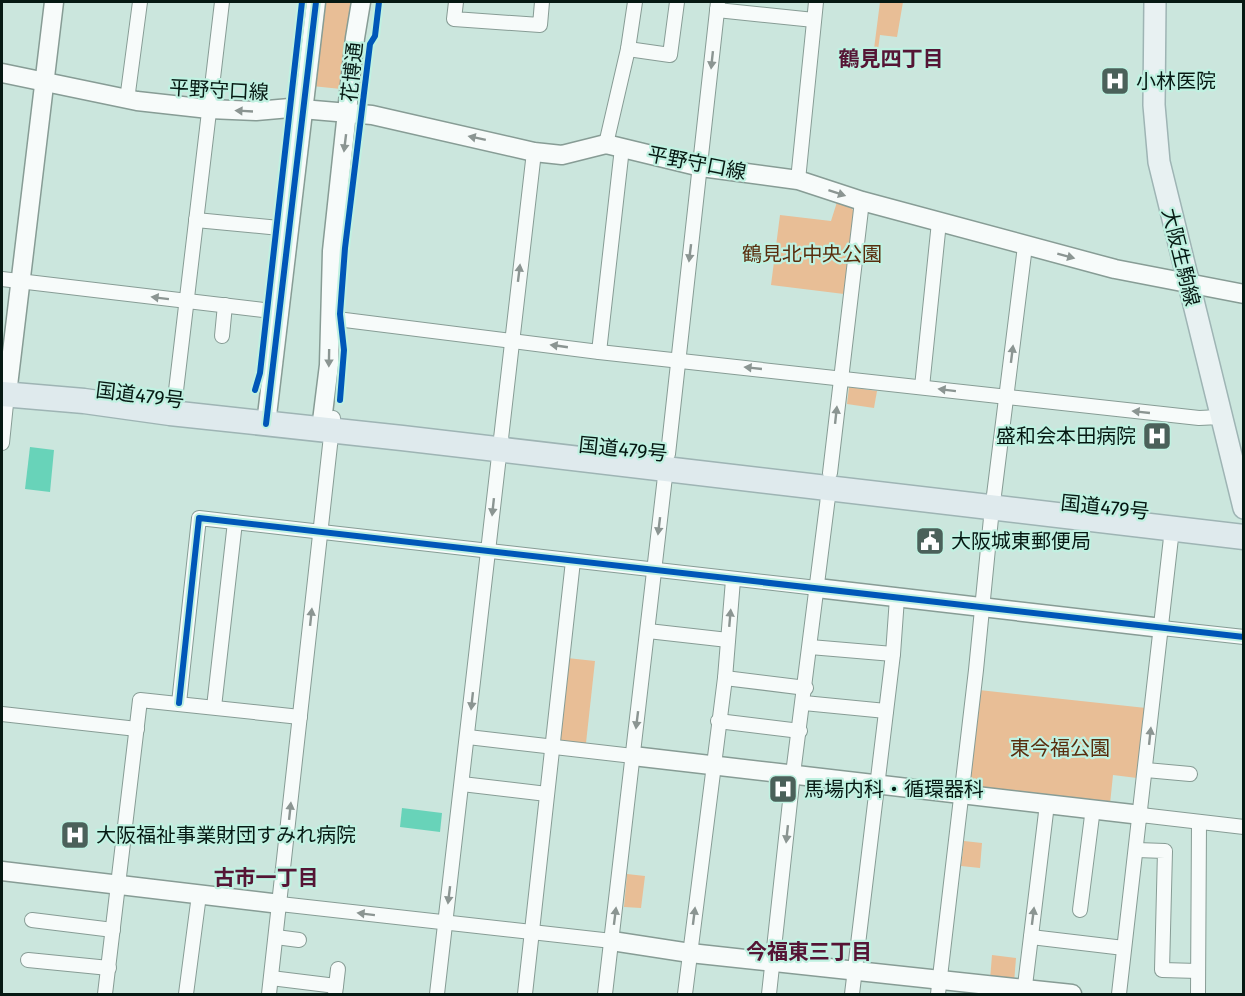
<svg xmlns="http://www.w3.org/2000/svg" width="1245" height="996" font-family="'Fira Sans','Noto Sans JP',sans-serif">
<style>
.green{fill:#e8be96}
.water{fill:#68d3b9}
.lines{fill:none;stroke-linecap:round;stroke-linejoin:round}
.street-casing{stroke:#879c95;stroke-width:16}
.secondary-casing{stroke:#879c95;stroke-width:21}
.primary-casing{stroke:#9eb4b4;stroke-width:24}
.highway-casing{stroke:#9eb4b4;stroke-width:27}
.street{stroke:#f7fbfa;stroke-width:14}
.secondary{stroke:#f7fbfa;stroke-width:18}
.primary{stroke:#e8f1f2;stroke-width:21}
.highway{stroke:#dfeaed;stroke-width:24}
.cycleway-casing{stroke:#c0f1e1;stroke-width:10}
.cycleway{stroke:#0057b8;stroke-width:6}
.oneway{fill:#8b9592}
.labels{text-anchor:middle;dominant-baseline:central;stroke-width:4.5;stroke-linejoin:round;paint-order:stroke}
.street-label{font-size:20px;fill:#061913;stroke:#c0f1e1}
.poi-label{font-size:20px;fill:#061913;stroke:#c0f1e1;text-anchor:start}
.park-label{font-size:20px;fill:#582d0d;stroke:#c0f1e1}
.neighbourhood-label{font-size:21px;font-weight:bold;fill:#551535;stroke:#c0f1e1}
</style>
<rect width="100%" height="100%" fill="#cbe6dd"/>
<!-- green -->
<g class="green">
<path d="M322,2H355L341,89L312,86Z"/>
<path d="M880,2H903L897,37L880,35L878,50L874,49Z"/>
<path d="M837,202L851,207L854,212L844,294L771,285L780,215L831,221Z"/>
<path d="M849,387L877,391L874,408L847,404Z"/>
<path d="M567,658L595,661L586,743L559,741Z"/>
<path d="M979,690L1146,708L1137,778L1113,775L1110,804L967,787Z"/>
<path d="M964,841L982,843L980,868L961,866Z"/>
<path d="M627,874L645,876L641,908L624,907Z"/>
<path d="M992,955L1016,958L1014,983L990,980Z"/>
</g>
<!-- water -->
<g class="water">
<path d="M30,447L54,450L50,492L25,489Z"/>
<path d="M402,808L442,813L440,832L400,827Z"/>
</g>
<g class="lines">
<!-- street casing -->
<g class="street-casing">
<g id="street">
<path d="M456,2L454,19L540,25L542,2"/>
<path d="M717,10L814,20"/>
<path d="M628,49L670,55L677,2"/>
<path d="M127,100L140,2"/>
<path d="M606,144L628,49L635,2"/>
<path d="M798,180L816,2"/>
<path d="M196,220L290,229"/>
<path d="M2,279L280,312"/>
<path d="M329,318L599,352L1199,418L1220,417"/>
<path d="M222,336L225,305"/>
<path d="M599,352L622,148"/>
<path d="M922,387L939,222"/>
<path d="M175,399L222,2"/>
<path d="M2,443L7,394"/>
<path d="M668,454L718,2"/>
<path d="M830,473L862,201"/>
<path d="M994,495L1025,246"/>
<path d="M1162,628L1244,637"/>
<path d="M648,631L728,640"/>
<path d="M810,647L893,654"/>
<path d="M725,678L806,688"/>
<path d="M179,703L199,518L817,588"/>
<path d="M804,703L886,711"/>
<path d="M214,707L235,522"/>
<path d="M2,714L137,729"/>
<path d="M718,721L800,731"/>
<path d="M468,737L633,756"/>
<path d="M1146,770L1190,774"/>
<path d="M462,784L547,794"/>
<path d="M1141,815L1244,827"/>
<path d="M1137,850L1165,851L1162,970L1198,971"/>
<path d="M280,904L612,941"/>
<path d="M1080,910L1093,808"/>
<path d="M32,920L113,930"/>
<path d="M276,937L299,940"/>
<path d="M1031,937L1124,948"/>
<path d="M28,960L109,968"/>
<path d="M271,978L336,986L335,994"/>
<path d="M336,986L338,969"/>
<path d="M105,994L140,700L300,717"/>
<path d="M186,994L199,895"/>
<path d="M269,994L333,418"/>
<path d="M437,994L534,152"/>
<path d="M525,994L573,561"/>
<path d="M605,994L666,468"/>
<path d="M685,994L725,678L733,580"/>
<path d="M769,994L793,774L829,489"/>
<path d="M852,994L893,654L897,598"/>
<path d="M938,994L976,670L992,508"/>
<path d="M1024,994L1047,804"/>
<path d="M1119,994L1172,529"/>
<path d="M1198,994L1199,822"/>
</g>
</g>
<!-- secondary casing -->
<g class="secondary-casing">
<g id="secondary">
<path d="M2,73L137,101L209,109L256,111L290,108L372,115L534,152L562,155L606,144L701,167L798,180L862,201L1115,269L1244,294"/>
<path d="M7,394L54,2"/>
<path d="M266,424L316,2"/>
<path d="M321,429L329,365L332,251L355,38L361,2"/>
<path d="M817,588L1162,628"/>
<path d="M633,756L1141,815"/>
<path d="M2,871L280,904"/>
<path d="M612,941L690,953L1072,994"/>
</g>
</g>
<!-- primary casing -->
<g class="primary-casing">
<path id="primary" d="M1155,2L1154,105L1159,162L1244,508"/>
</g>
<!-- highway casing -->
<g class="highway-casing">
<path id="highway" d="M2,394L84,401L170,413L402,438L1244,537"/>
</g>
<!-- street -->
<use href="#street" class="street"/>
<!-- secondary -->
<use href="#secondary" class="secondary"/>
<!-- primary -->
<use href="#primary" class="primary"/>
<!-- highway -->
<use href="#highway" class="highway"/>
<!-- cycleway casing -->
<g class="cycleway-casing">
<g id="cycleway">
<path d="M255,390L260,373L302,2"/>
<path d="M340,400L344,350L340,314L345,248L370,44L375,36L379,2"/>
<path d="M266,424L316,2"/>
<path d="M179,703L199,518L1244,637"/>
</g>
</g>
<!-- cycleway -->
<use href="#cycleway" class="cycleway"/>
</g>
<!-- one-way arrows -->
<defs><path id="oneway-solid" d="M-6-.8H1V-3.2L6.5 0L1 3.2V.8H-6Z" transform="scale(1.5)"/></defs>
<g class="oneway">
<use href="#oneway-solid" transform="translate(712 60) rotate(96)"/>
<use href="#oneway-solid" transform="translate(244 111) rotate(-177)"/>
<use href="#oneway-solid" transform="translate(477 138) rotate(-168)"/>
<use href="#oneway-solid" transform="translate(345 143) rotate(97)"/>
<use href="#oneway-solid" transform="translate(837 193) rotate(18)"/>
<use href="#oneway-solid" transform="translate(690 253) rotate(97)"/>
<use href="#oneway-solid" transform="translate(1066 256) rotate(15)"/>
<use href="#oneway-solid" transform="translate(519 273) rotate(-83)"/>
<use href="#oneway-solid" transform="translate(160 298) rotate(-173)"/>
<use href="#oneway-solid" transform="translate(559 346) rotate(-172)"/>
<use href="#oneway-solid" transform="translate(1012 354) rotate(-83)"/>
<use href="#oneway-solid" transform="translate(329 358) rotate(91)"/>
<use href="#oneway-solid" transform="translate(753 368) rotate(-174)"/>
<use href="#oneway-solid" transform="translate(947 390) rotate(-173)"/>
<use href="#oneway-solid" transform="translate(1141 412) rotate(-174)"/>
<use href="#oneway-solid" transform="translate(836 415) rotate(-84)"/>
<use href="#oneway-solid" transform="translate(493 507) rotate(96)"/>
<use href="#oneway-solid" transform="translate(659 526) rotate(97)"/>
<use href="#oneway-solid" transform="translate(311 617) rotate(-84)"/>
<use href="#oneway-solid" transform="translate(730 618) rotate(-85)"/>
<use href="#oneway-solid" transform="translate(472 701) rotate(96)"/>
<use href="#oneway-solid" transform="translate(637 720) rotate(97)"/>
<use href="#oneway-solid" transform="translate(1150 736) rotate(-84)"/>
<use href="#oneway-solid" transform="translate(290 811) rotate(-84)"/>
<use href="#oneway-solid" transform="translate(787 834) rotate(96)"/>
<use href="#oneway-solid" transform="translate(449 895) rotate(97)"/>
<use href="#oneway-solid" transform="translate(366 914) rotate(-173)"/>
<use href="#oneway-solid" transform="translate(615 916) rotate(-83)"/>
<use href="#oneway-solid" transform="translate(694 916) rotate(-83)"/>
<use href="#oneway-solid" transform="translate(1033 916) rotate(-83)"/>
</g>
<!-- icons -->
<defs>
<g id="hospital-square" transform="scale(1.5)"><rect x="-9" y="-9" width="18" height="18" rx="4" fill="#4b615a" stroke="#c0f1e1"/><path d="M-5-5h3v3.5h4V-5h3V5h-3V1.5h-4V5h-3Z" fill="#fff"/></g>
<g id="civic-square" transform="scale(1.5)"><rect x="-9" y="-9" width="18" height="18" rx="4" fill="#4b615a" stroke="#c0f1e1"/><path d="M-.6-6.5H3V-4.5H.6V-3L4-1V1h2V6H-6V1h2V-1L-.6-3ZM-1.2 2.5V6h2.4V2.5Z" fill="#fff"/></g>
</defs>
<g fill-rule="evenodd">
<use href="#hospital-square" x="1115" y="81"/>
<use href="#hospital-square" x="1157" y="436"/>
<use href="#civic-square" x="930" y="541"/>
<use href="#hospital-square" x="783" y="789"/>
<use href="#hospital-square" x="75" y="835"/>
</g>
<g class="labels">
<!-- street labels -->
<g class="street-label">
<text transform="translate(352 72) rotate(-84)">花博通</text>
<text transform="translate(219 90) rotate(3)">平野守口線</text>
<text transform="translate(697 163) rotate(11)">平野守口線</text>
<text transform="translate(1181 257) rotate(76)">大阪生駒線</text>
<text transform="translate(140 395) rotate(7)">国道479号</text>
<text transform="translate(623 449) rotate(6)">国道479号</text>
<text transform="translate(1105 507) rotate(6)">国道479号</text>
</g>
<!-- poi labels -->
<g class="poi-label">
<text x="1136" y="81">小林医院</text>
<text x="1136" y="436" text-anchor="end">盛和会本田病院</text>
<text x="951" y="541">大阪城東郵便局</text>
<text x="804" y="789">馬場内科・循環器科</text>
<text x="96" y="835">大阪福祉事業財団すみれ病院</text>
</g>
<!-- park labels -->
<g class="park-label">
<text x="812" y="254">鶴見北中央公園</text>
<text x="1060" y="748">東今福公園</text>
</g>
<!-- neighbourhood labels -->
<g class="neighbourhood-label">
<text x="891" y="59">鶴見四丁目</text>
<text x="266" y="878">古市一丁目</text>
<text x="809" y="952">今福東三丁目</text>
</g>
</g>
<!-- border -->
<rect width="1245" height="996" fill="none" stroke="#061913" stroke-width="6"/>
</svg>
